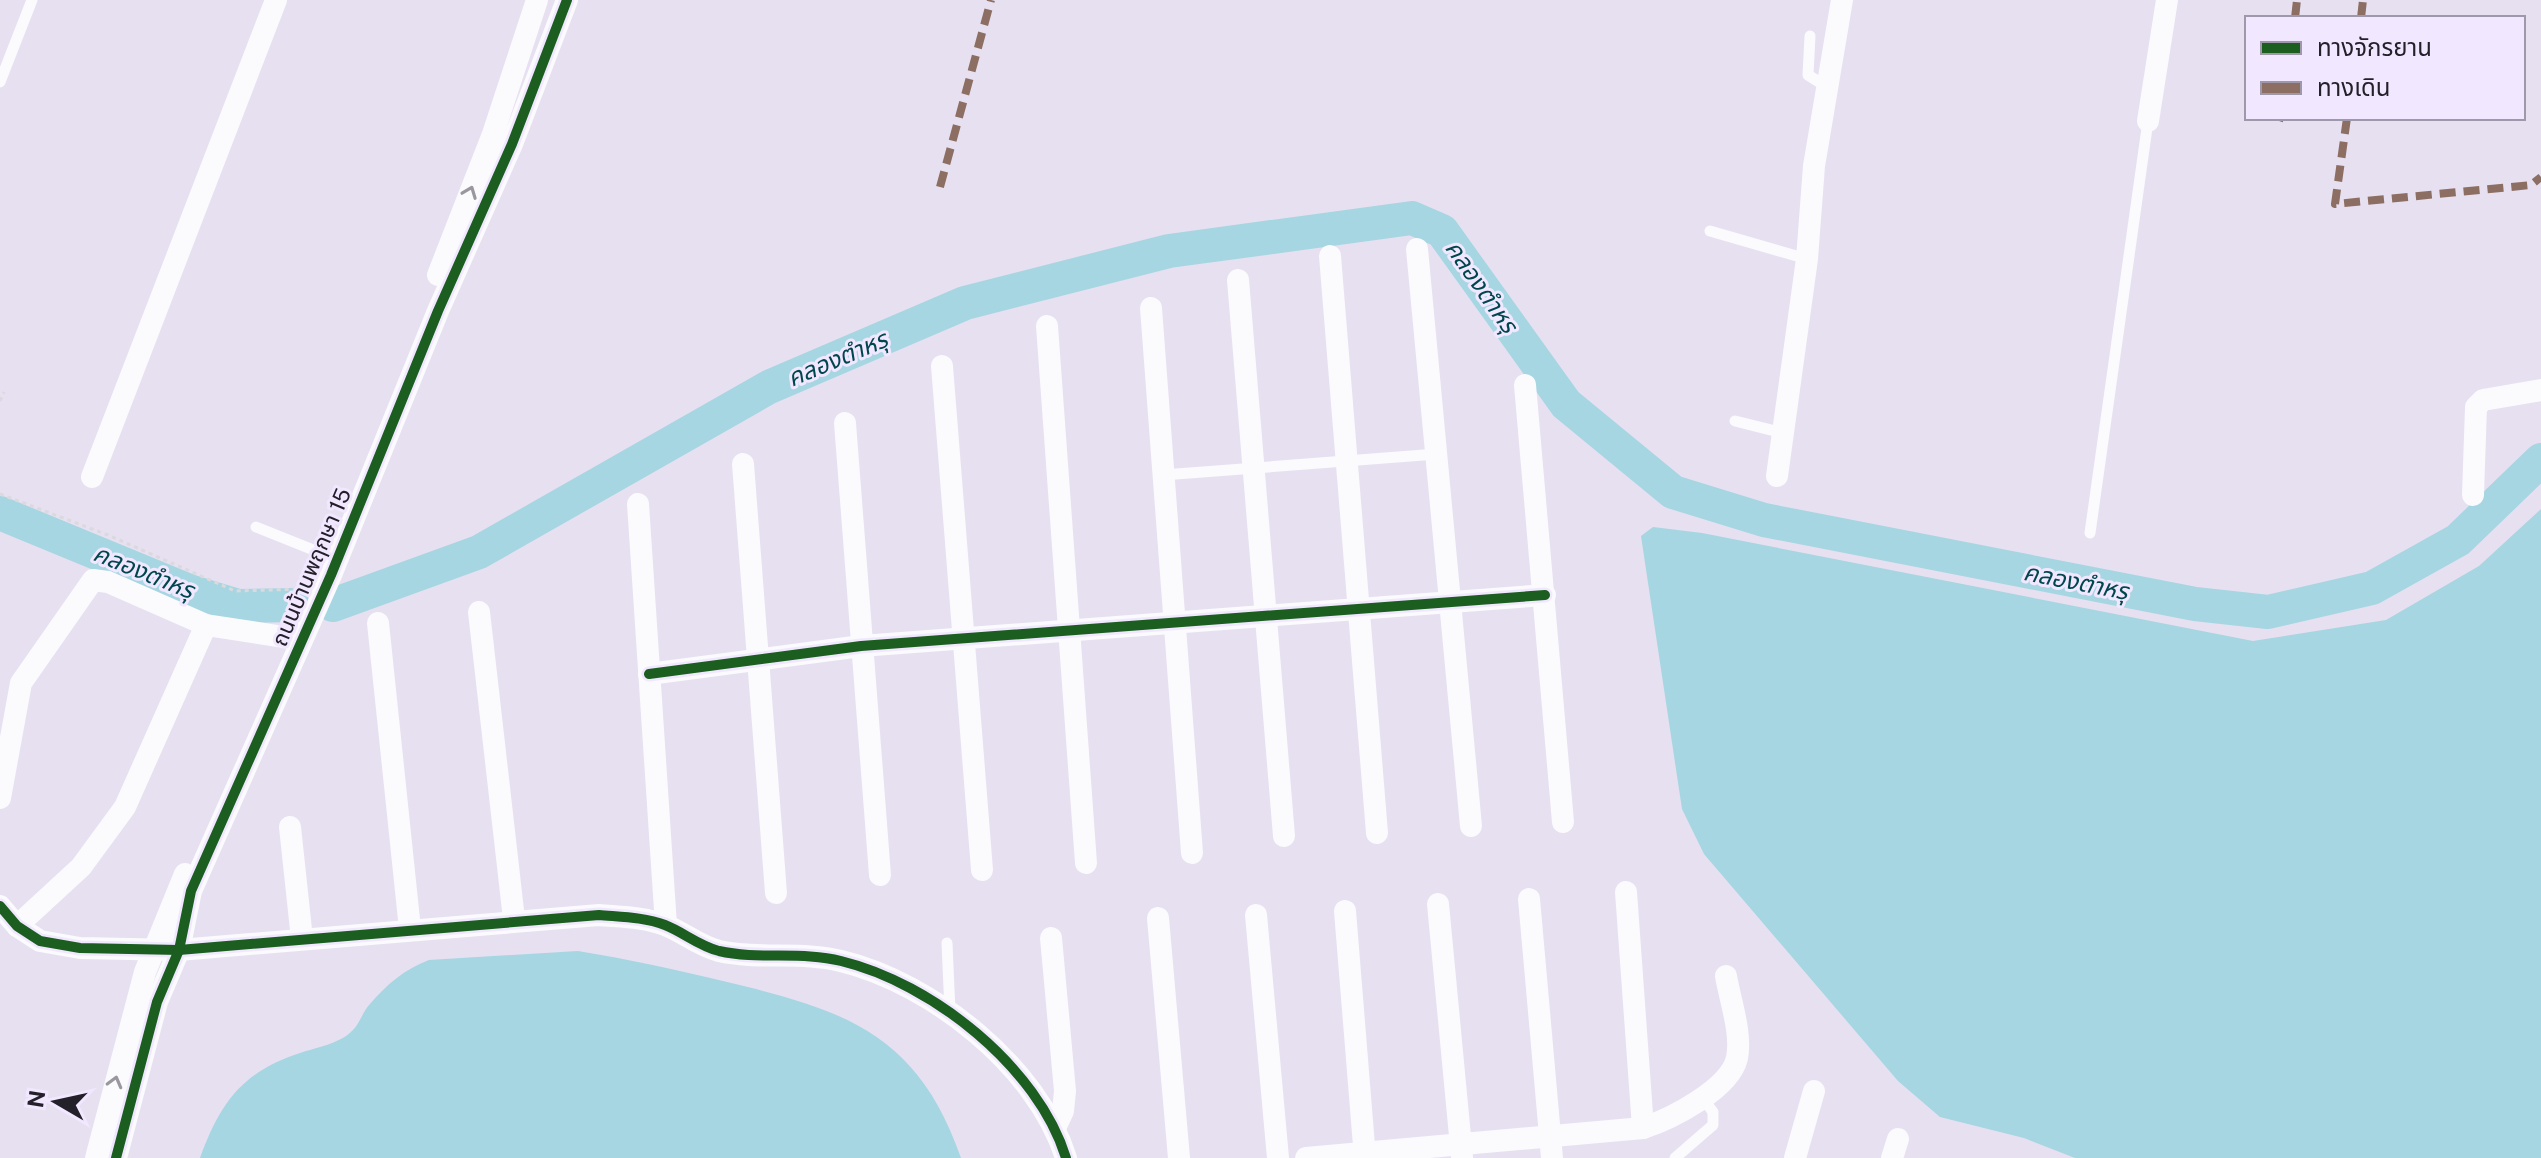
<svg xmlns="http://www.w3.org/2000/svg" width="2541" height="1158" font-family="'Public Sans','Noto Sans Thai',sans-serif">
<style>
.water{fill:#a5d6e1}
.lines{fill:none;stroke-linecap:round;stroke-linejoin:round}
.river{stroke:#a5d6e1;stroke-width:34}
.path{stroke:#dbd9dd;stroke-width:3;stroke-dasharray:4 4;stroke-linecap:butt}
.lane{stroke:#fbfafd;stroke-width:11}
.street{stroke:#fbfafd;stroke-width:22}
.quiet{stroke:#8d6e63;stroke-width:8;stroke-dasharray:16 8;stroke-linecap:butt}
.cycleway-casing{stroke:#f1e8ff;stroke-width:15}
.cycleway{stroke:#1b5e20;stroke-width:10}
.oneway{stroke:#9a989e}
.labels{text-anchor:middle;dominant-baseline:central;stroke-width:6;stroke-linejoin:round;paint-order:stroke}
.street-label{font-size:22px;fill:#24202a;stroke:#f1e8ff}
.water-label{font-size:24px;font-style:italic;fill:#00464e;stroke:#f1e8ff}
</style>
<rect width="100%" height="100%" fill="#e6e0f0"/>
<!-- water -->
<g class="water">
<path d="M2541,509V1158H2075L2024,1138L1940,1117L1898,1081L1704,854L1682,809L1641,536L1653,527L1702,533L2253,641L2386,620L2479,566Z"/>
<path d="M578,951C628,959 677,970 727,982C845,1010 918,1034 961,1158H200C221,1101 243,1071 303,1052C319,1047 341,1043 353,1030C360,1023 363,1011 370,1004C386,985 405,969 429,960Z"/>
</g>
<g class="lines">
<!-- river -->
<g class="river">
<path d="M0,513L189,591L238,606L293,605"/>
<path d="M333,605L479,552L769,387L965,303L1169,251L1412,218L1442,231L1566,404L1673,492L1764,520L2195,604L2268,612L2372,588L2458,540L2541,460"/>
</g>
<!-- path -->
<g class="path">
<path d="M0,401L4,392"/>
<path d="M0,494L108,535L235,591L305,589"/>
</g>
<!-- lane -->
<g class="lane">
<path d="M1810,36L1808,75L1827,87"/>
<path d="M0,82L32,0"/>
<path d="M1710,231L1807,259"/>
<path d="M1735,421L1783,433"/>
<path d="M1163,475L1437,454"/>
<path d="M256,527L326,555"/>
<path d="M2090,533L2148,121"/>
<path d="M947,943L950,1011"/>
<path d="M1675,1158L1713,1125V1112L1702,1097"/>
</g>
<!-- street -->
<g class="street">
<path d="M2148,121L2167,0"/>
<path d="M1417,249L1471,826"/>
<path d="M1330,256L1377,833"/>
<path d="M438,275L493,134L537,0"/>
<path d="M1238,280L1284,836"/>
<path d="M1151,308L1192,853"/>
<path d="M1047,326L1086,863"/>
<path d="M942,366L982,870"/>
<path d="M1525,385L1563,822"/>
<path d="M845,423L880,875"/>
<path d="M743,464L776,893"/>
<path d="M1777,476L1807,259L1814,166L1842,0"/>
<path d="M92,477L276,0"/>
<path d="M2473,495L2476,407L2483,400L2541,390"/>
<path d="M638,504L666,925"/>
<path d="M479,612L514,919"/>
<path d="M378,623L410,929"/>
<path d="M649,674L861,646L1545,595"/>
<path d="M0,798L21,683L93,580L108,582L206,625L290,638"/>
<path d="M290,827L302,939"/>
<path d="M1626,892L1643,1128"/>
<path d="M1529,899L1552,1158"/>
<path d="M1438,904L1462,1157"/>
<path d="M0,906L17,926L40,941L80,948L179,950L599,915C621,917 644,917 665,925C683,932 699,946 719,951C759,960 802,951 841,961C932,983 1038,1067 1066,1158"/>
<path d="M1345,911L1365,1158"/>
<path d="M1256,915L1278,1158"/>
<path d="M1158,918L1179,1158"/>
<path d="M17,926L81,867L125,807L206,625"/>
<path d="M1051,938L1065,1091L1063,1111L1055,1128"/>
<path d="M96,1158L145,972L185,874"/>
<path d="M116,1158L157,1002L179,950L191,891L331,575L438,311L512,144L567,0"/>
<path d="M1306,1158L1643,1128C1671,1119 1730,1089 1737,1058C1742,1033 1730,1000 1726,976"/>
<path d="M1795,1158L1814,1091"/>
<path d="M1892,1158L1898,1139"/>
</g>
<!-- quiet -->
<g class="quiet">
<path d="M2295,18L2297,0"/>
<path d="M2361,18L2363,0"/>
<path d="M2347,118L2335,204L2531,185L2541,177"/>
<path d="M2279,121L2280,118"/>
<path d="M940,187L991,0"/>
</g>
<!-- cycleway casing -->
<g class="cycleway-casing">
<g id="cycleway">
<path d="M649,674L861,646L1545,595"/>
<path d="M0,906L17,926L40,941L80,948L179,950L599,915C621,917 644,917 665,925C683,932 699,946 719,951C759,960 802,951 841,961C932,983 1038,1067 1066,1158"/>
<path d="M116,1158L157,1002L179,950L191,891L331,575L438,311L512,144L567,0"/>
</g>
</g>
<!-- cycleway -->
<use href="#cycleway" class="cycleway"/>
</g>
<!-- one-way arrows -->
<defs><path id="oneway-chevron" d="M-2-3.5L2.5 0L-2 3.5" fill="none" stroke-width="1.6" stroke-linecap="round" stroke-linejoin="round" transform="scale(2)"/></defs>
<g class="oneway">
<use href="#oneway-chevron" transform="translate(470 192) rotate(-69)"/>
<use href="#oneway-chevron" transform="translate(115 1082) rotate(-75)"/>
</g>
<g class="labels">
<!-- street labels -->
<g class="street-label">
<text transform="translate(311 567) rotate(-67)">ถนนบ้านพฤกษา 15</text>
</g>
<!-- water labels -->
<g class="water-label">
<text transform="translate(1482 286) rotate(55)">คลองตำหรุ</text>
<text transform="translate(837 358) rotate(-23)">คลองตำหรุ</text>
<text transform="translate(144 571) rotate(22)">คลองตำหรุ</text>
<text transform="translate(2076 581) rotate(11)">คลองตำหรุ</text>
</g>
</g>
<!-- legend -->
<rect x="2245" y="16" width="280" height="104" fill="#f1e8ff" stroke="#9f98aa" stroke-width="2"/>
<rect x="2261" y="42" width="40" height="12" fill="#1b5e20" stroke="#9f98aa" stroke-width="2"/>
<text x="2317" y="56" font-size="24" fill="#24202a">ทางจักรยาน</text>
<rect x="2261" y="82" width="40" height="12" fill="#8d6e63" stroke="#9f98aa" stroke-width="2"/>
<text x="2317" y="96" font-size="24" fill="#24202a">ทางเดิน</text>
<!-- north arrow -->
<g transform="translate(56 1102) rotate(279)" stroke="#f1e8ff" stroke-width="6" paint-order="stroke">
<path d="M0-6L14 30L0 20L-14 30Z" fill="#24202a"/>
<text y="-12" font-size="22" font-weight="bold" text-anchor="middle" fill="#24202a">N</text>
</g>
</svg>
